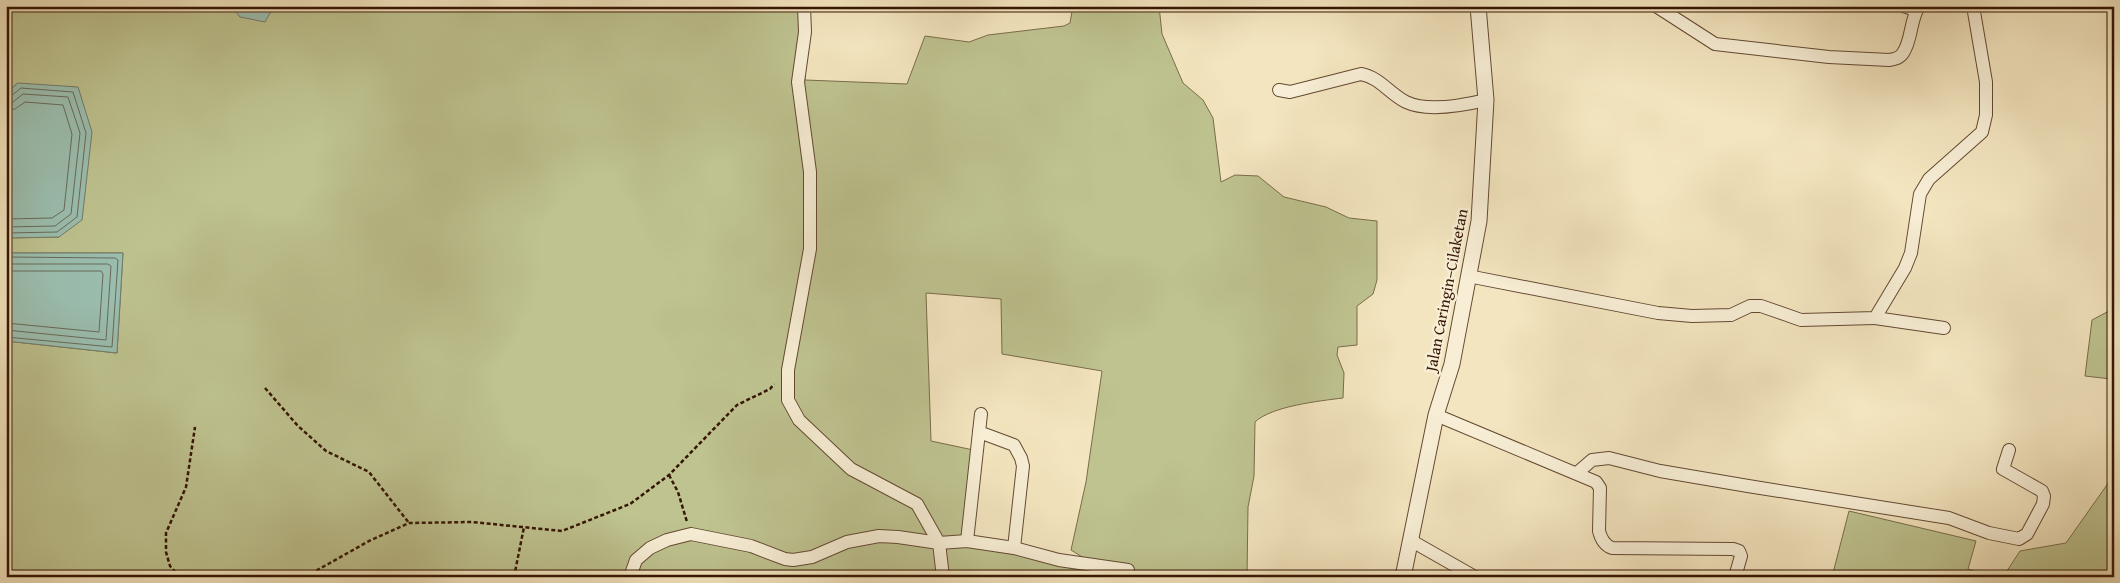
<svg xmlns="http://www.w3.org/2000/svg" width="2120" height="583" font-family="'Gentium Book Plus',serif">
<style>
.green{fill:#bec390;stroke:#7a6c4a;fill-rule:evenodd}
.water{fill:#9bbfb0;stroke:#727b6b}
.lines{fill:none;stroke-linecap:round;stroke-linejoin:round}
.shore{stroke:#686a5a;stroke-width:1}
.service-casing{stroke:#644932;stroke-width:8}
.minor-casing{stroke:#644932;stroke-width:14}
.tertiary-casing{stroke:#644932;stroke-width:17}
.path{stroke:#351503;stroke-width:2.5;stroke-dasharray:4 2.5;stroke-linecap:butt}
.service{stroke:#f7eed5;stroke-width:6}
.minor{stroke:#f7eed5;stroke-width:12}
.tertiary{stroke:#f7eed5;stroke-width:15}
.labels{text-anchor:middle;dominant-baseline:central;stroke-width:5;stroke-linejoin:round;paint-order:stroke}
.street-label{font-size:16px;fill:#351503;stroke:#f7eed5}
</style>
<rect width="100%" height="100%" fill="#f3e5bf"/>
<filter id="stains"><feTurbulence type="fractalNoise" baseFrequency=".004" numOctaves="4"/><feColorMatrix values="0 0 0 0 .2 0 0 0 0 .09 0 0 0 0 .02 0 0 0 .5 -.17"/></filter>
<radialGradient id="worn" r=".72"><stop offset=".6" stop-color="#630" stop-opacity="0"/><stop offset="1" stop-color="#630" stop-opacity=".3"/></radialGradient>
<!-- green -->
<g class="green">
<path d="M6,6H805V80L907,84L925,36L969,42L988,35L1064,26L1070,23L1073,6H1159L1162,34L1183,83L1203,100L1213,118L1221,182L1235,175L1258,176L1284,197L1326,207L1349,218L1377,221V280L1373,294L1357,306V345L1338,347L1337,355L1344,373L1343,398C1319,401 1272,406 1255,422L1254,476L1248,507L1247,577H6V341L117,353L123,253H6V238L59,237L18,83L6,93ZM926,293L1001,299L1002,354L1102,371L1086,482L1071,550L1087,560L964,537L978,451L931,441Z"/>
<path d="M2107,312H2114V577H2003L2020,551L2066,543L2109,482L2111,379L2085,376L2092,320Z"/>
<path d="M1849,511L1976,541L1968,569L1992,577H1832Z"/>
</g>
<!-- water -->
<g class="water">
<path d="M231,6H274L265,22L240,17Z"/>
<path d="M18,83L78,87L92,132L82,220L59,237L6,238V93Z"/>
<path d="M6,253H123L117,353L6,341Z"/>
</g>
<g class="lines">
<!-- shore -->
<g class="shore">
<path d="M6,97L11,96L21,88L73,92L86,133L77,217L57,232L6,233"/>
<path d="M6,103L13,102L23,94L68,97L80,133L71,214L55,226L6,227"/>
<path d="M6,110L15,109L25,102L63,105L72,134L64,210L52,218L6,219"/>
<path d="M6,257L115,258L118,260L112,347L6,337"/>
<path d="M6,264H108L111,266L106,340L6,330"/>
<path d="M6,271H101L103,274L99,332L6,323"/>
</g>
<!-- service casing -->
<g class="service-casing">
<path id="service" d="M1893,6L1915,13"/>
</g>
<!-- minor casing -->
<g class="minor-casing">
<g id="minor">
<path d="M804,6L805,32L798,82L810,172V249L788,370V400L799,420L851,469L917,504L939,543L943,577"/>
<path d="M1656,6L1715,44L1829,57L1889,60C1895,59 1900,58 1903,53C1912,40 1910,20 1919,6"/>
<path d="M1279,90L1290,92L1361,74C1379,77 1390,94 1406,102C1427,112 1465,105 1486,100"/>
<path d="M1468,276L1658,313L1692,316L1731,315L1750,306H1761L1801,320L1875,318L1905,268L1911,253L1920,194L1929,179L1982,132L1986,115V82L1973,6"/>
<path d="M1875,318L1944,328"/>
<path d="M981,414L979,432L1014,445L1021,458L1023,466L1014,548"/>
<path d="M1436,415L1596,482L1600,488L1599,531C1601,539 1604,545 1612,548L1733,549L1739,551L1741,556L1735,577"/>
<path d="M1577,473L1592,460L1609,458L1660,471L1748,486L1949,518L1989,533L2019,539L2027,534L2043,504L2044,496L2042,491L2003,469L2009,450"/>
<path d="M1410,540L1475,577"/>
<path d="M967,541L979,432"/>
<path d="M630,577L636,560L650,548L667,540L691,534L751,546L785,559L793,560L812,557L847,542L879,536L898,537L939,543L967,541L1014,548L1059,560L1128,570"/>
</g>
</g>
<!-- tertiary casing -->
<g class="tertiary-casing">
<path id="tertiary" d="M1403,577L1436,415L1452,364L1479,221L1486,100L1478,6"/>
</g>
<!-- path -->
<g class="path">
<path d="M265,388L298,426L326,451L369,472L409,523"/>
<path d="M669,475L678,492L687,522"/>
<path d="M180,577L170,566L166,552V533L186,487L195,427"/>
<path d="M305,577L369,541L409,523L472,522L562,531L630,504L669,475L737,405L770,389L774,384"/>
<path d="M514,577L524,527"/>
</g>
<!-- service -->
<use href="#service" class="service"/>
<!-- minor -->
<use href="#minor" class="minor"/>
<!-- tertiary -->
<use href="#tertiary" class="tertiary"/>
</g>
<g class="labels">
<!-- street labels -->
<g class="street-label">
<text transform="translate(1446 290) rotate(-79)">Jalan Caringin–Cilaketan</text>
</g>
</g>
<!-- margin -->
<rect width="2120" height="583" fill="none" stroke="#f3e5bf" stroke-width="25"/>
<rect x="8" y="8" width="2105" height="568" fill="none" stroke="#351503" stroke-width="2.5"/>
<rect x="12" y="12" width="2095" height="558" fill="none" stroke="#351503"/>
<rect width="100%" height="100%" filter="url(#stains)"/>
<rect width="100%" height="100%" fill="url(#worn)"/>
</svg>
